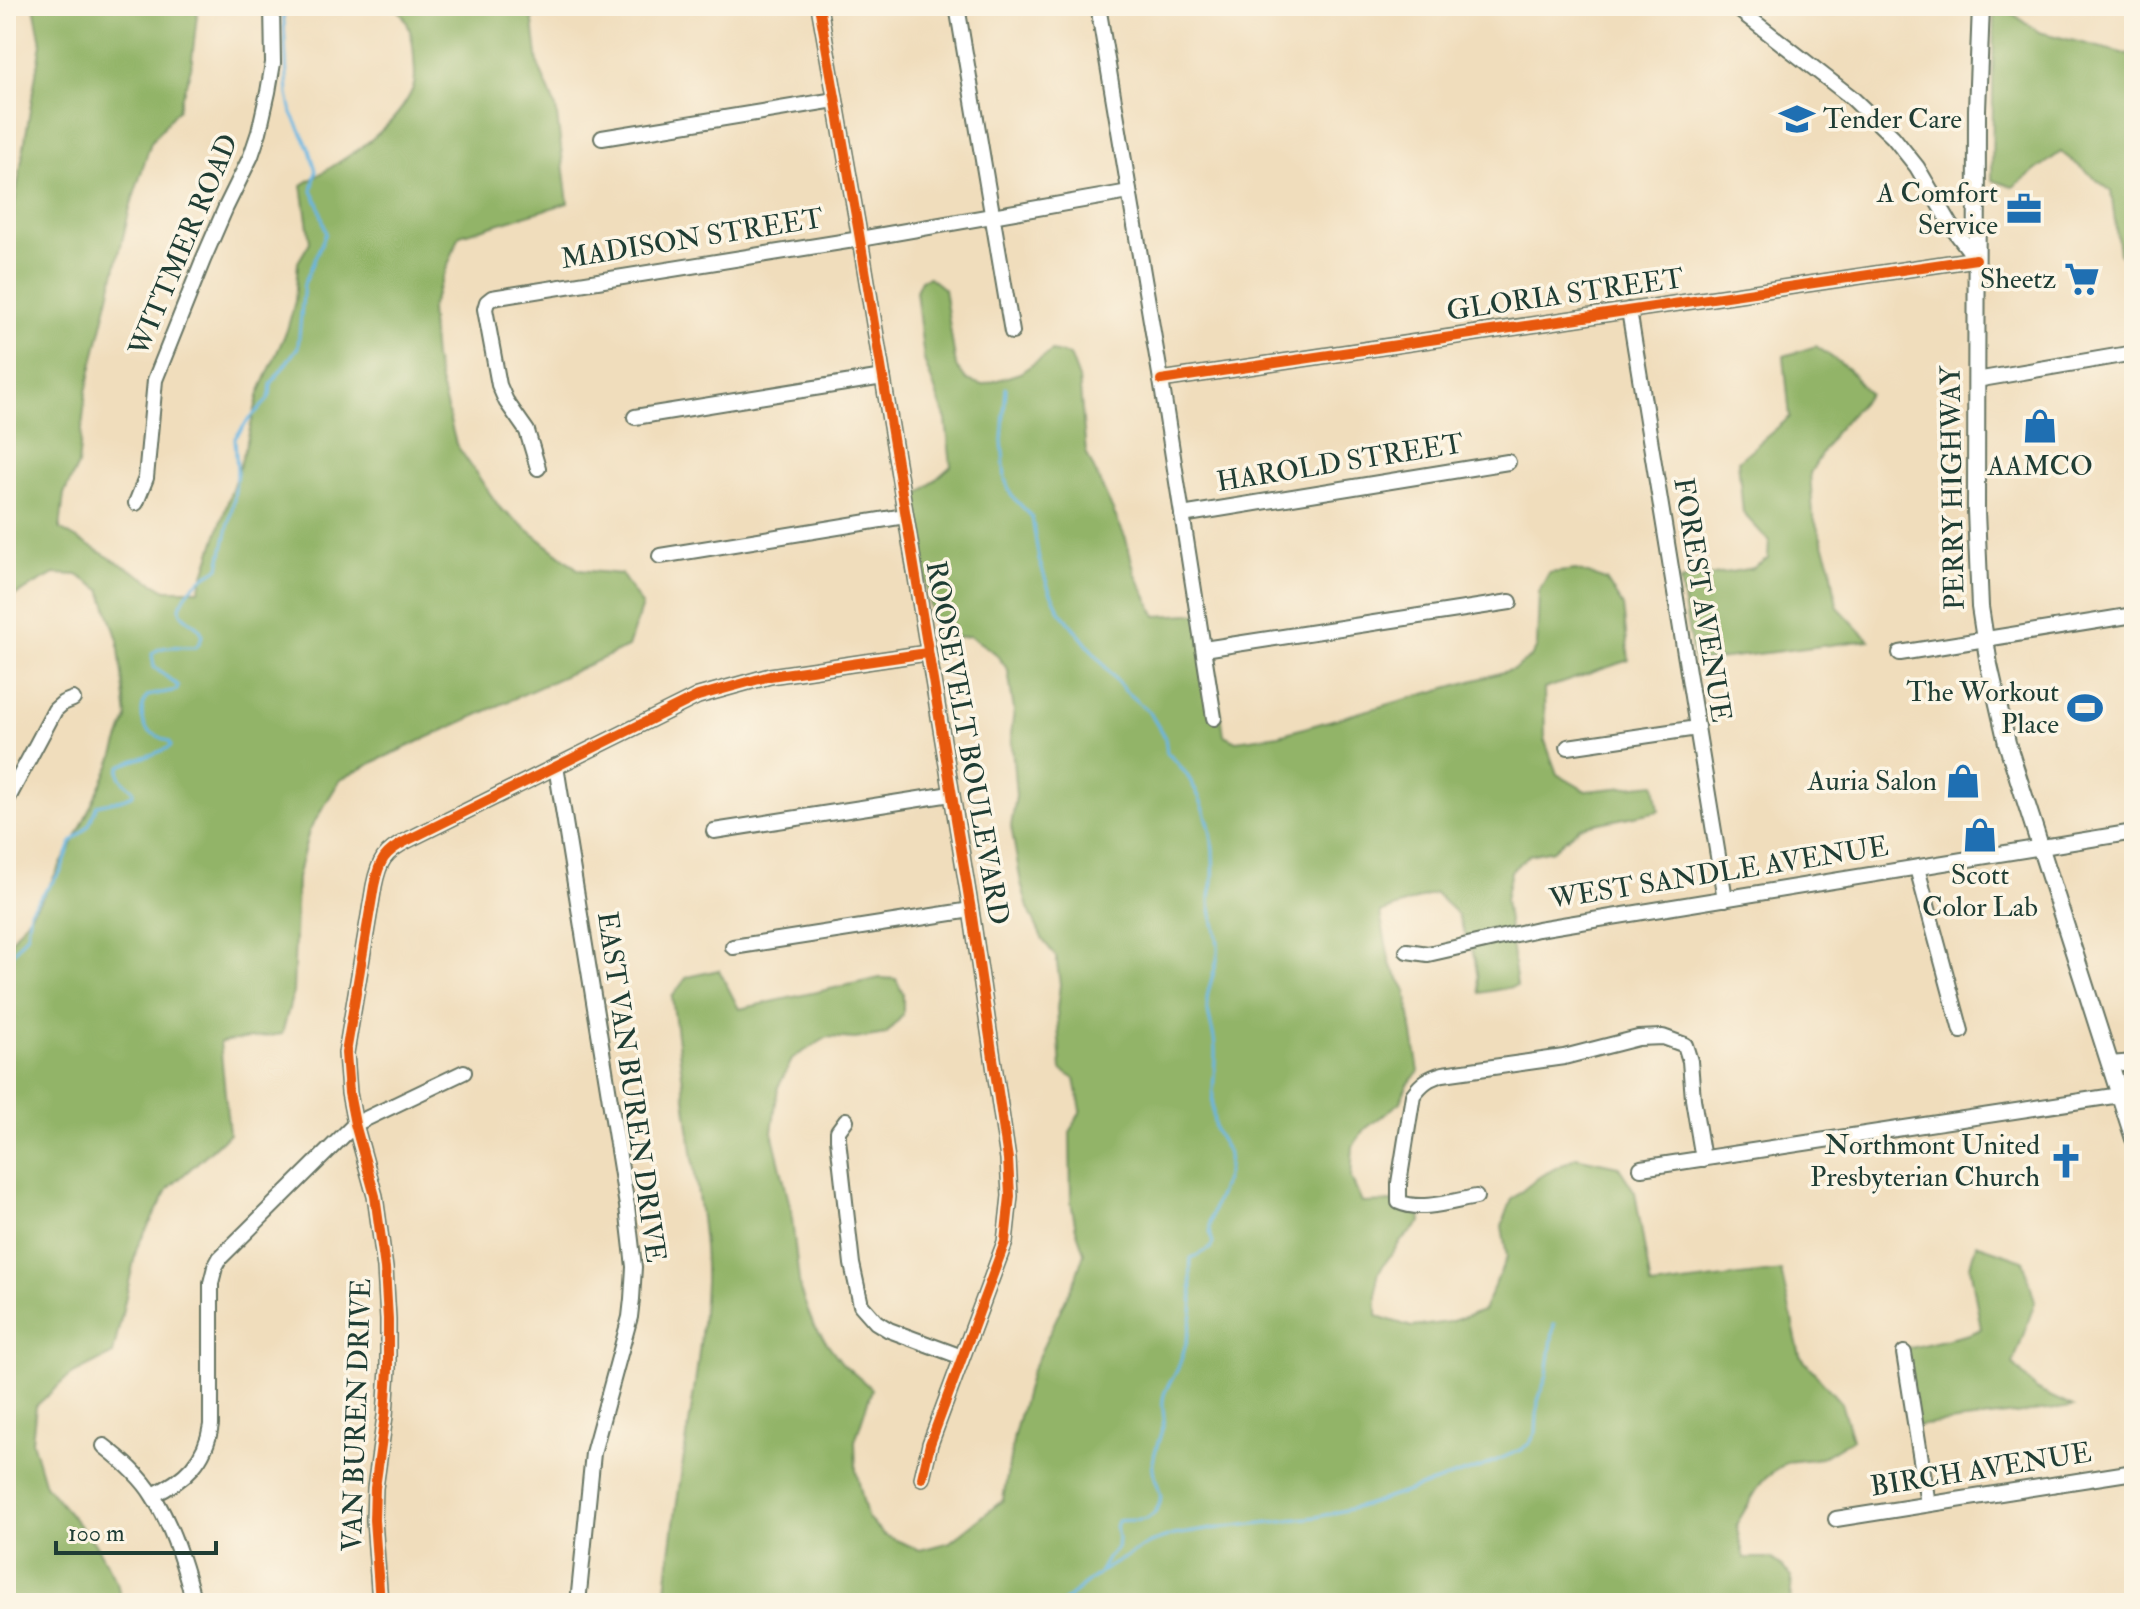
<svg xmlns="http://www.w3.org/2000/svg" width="2140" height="1609" font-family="'IM FELL Double Pica',serif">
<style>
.forest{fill:#92b468;stroke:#58784e;stroke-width:2}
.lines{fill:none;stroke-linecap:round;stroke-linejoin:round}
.stream{stroke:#68b6e2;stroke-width:3}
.minor-casing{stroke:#687564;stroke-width:18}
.major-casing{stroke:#687564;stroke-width:20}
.minor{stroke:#fff;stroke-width:14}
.major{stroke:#fff;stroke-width:16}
.cycleway-casing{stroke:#fcf5e5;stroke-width:15}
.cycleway{stroke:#e8590c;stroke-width:10}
.labels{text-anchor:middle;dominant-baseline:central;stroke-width:7;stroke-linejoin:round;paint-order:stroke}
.poi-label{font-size:28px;fill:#1f3d34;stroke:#fcf5e5;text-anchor:end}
.street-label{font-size:28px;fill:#1f3d34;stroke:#fcf5e5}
</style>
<rect width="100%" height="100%" fill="#fcf5e5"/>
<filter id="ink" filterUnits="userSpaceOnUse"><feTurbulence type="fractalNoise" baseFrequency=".0125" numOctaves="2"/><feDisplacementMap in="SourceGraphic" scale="16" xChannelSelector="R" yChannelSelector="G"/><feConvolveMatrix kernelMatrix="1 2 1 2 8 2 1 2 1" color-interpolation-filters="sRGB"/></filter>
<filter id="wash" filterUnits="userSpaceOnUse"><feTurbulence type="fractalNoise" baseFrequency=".006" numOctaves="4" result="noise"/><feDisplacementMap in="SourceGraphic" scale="32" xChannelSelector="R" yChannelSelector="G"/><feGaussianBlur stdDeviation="1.8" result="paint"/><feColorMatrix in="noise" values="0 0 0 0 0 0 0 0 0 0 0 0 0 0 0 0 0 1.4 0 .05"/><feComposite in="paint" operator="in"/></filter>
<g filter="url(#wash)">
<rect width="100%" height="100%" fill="#f0ddbc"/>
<!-- forest -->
<g class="forest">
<path d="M34,6H198L191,68L178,109L151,142L130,208L86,392L78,465L64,494L60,529L166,590H199L245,449L259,393L287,330L295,301L298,262L310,242L302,185C341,161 395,132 413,88C417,79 414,66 414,57C413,37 409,19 395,6H531L538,64L556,108L568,203L460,235L430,310L434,358L456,444L500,508L579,570L621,574L642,605L628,647L376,761L340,780L309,831L297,878L293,993L282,1034L220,1042L229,1134L169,1188L137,1247L113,1354L69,1376L36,1406L32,1441L45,1485L96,1545L117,1583L122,1603H6V948L42,898L75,839L110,766L127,718L118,640L101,590L77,575L54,574L6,600V257L41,43Z"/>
<path d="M1994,6H2002L2039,32L2126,54L2134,58V261L2129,262L2119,253L2111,191L2061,152L2013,187L1992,180Z"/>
<path d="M929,277L944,289L956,366L967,380L982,385L1020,373L1052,351L1070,355L1079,379L1086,452L1126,539L1135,573L1156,616L1207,613L1224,735L1236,741L1279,735L1514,669L1531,657L1537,647L1539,591L1549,573L1576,570L1606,580L1623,606L1629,660L1544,689L1545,741L1557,774L1586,791L1655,784L1659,811L1580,827L1553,850L1529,855L1511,871L1505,900L1517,986L1480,993L1475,960L1457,914L1435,893L1380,913L1390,964L1406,990L1419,1072C1409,1081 1404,1089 1401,1102L1365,1129L1353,1146L1351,1178L1362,1203L1395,1202L1398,1209L1408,1213L1420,1212L1421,1222L1401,1241L1377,1274V1316L1412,1327L1449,1322L1483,1311L1507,1257L1502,1226L1512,1199L1539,1177L1576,1157L1618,1166L1635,1192L1651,1287L1781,1271L1800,1356L1841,1403L1852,1439L1821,1458L1787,1462L1762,1481L1736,1525L1744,1558H1771L1792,1576L1790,1603H665C673,1495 700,1390 705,1282C706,1244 699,1204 694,1167C687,1110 679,1054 672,997L687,977L719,970L739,1009L880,978L896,979L903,994V1015L886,1034L855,1039L828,1037L793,1058L778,1087L772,1132L791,1210L800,1290L813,1324L842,1363L872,1389L855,1441L856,1470L867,1517L884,1535L920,1550L950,1542L1003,1500L1014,1435L1031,1372L1076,1277L1084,1253L1076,1229L1071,1202L1070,1133L1081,1110L1075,1079L1061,1070L1057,1009L1060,984L1056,957L1043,940L1028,908L1021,883L1011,826L1016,796L1011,734L1014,711L1008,670L995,653L970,636L936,640L910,496L918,495L951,466L946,420L924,360L916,291L921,280Z"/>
<path d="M1816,346L1847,368L1869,394L1834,433L1810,473L1813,515L1831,567L1837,606L1869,640L1694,662L1680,581L1753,568L1768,558L1769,541L1743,513L1738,461L1790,417L1784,356Z"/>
<path d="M1976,1244L2023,1260L2035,1302L2013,1364L2037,1390L2073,1407L1908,1427L1897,1351L1969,1334L1981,1329L1970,1266Z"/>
</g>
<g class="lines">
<!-- stream -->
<g class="stream">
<path d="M1006,388L1002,440L1005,479L1011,495L1032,517L1039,560L1049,589L1060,611L1124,690L1150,713L1165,738L1167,753C1193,774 1211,817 1213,850C1213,860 1214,871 1213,881C1212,887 1210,893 1210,899C1210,917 1220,935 1218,953C1217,969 1207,987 1207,1001C1207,1018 1215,1032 1215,1049C1216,1075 1209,1101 1215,1128C1217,1138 1226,1145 1228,1155C1232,1187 1200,1212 1213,1243L1210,1249L1191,1258C1189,1277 1194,1295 1192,1314C1189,1332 1185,1351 1178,1368C1174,1378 1167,1385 1164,1395C1161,1404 1164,1411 1164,1420C1162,1434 1155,1448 1153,1462C1150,1479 1168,1493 1157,1509C1146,1526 1134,1518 1118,1521L1116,1527L1118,1538L1117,1548L1108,1557L1099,1573L1062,1603"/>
<path d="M6,962L27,934L30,910L61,871L71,843L89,825L97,805L120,800L133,795V790C126,783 115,777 121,766C136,758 160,754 171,746L170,742L148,731C140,719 140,708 147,696L177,690L178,686L154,667L152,654C163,643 180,648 196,647C218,622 170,623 182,602C186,593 195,583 203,578C209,573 214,572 219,567L234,500L237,471L235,438L250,418L266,402L270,395L271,384L298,347L304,284L326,233L319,205L312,191L316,171L310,150L292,113L288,95L283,6"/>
<path d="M1100,1572L1150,1543L1174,1535L1226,1527L1317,1517L1366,1505L1481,1467L1520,1450L1530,1443L1536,1432L1538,1401L1547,1375L1554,1324"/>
</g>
</g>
</g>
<g filter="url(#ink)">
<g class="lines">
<!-- minor casing -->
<g class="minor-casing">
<g id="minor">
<path d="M819,6L860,239L971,910L1008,1159L1010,1196L1005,1242L930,1444L922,1478"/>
<path d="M957,6L1012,332"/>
<path d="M1098,6L1161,380L1214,718"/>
<path d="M1734,6L1851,97L1893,137L1917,167L1954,230L1976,259"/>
<path d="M602,138L835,100"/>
<path d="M1629,310L1725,899"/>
<path d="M1161,380L1976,259"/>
<path d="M1976,380L2134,353"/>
<path d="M635,417L883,377"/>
<path d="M538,468L527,431L506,401L499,385L485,309L487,302L492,298L860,239L1129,192"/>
<path d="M136,503L146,478L155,380L203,260L226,207L251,156L259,132L268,92L273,63L272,6"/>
<path d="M1182,515L1508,462"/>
<path d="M660,556L905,516"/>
<path d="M1204,649L1510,602"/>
<path d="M1900,653L2134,615"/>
<path d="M1568,747L1697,728"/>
<path d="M556,766L627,1206L634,1267L632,1299L630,1317L593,1453L578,1603"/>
<path d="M6,802L55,710L63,703L73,699"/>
<path d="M714,831L951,794"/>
<path d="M1917,868L1961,1031"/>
<path d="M733,947L971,910"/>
<path d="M1407,951L1428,954L1538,929L2134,832"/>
<path d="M2110,1064L2134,1062"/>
<path d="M846,1120L838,1131V1139L852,1264L861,1305L876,1322L889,1330L962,1357"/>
<path d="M1641,1168L2120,1095"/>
<path d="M1476,1197C1453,1201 1421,1212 1399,1202V1183L1413,1095C1422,1083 1428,1078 1443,1074L1564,1057L1638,1038L1663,1037L1685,1045L1690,1061L1693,1099L1703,1159"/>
<path d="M1904,1353L1928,1504"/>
<path d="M104,1446C122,1460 141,1476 153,1496C173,1527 185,1567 194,1603"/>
<path d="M153,1495C185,1480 206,1460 211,1425V1283L215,1267L220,1258L355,1124L464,1072"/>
<path d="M1836,1519L2134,1472"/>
<path d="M380,1603L374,1520L375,1488L385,1416L388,1369V1319L385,1268L375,1196L355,1124L349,1093L346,1053L374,886C379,861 384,852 408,840L698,696L770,676L927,653"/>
</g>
</g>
<!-- major casing -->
<g class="major-casing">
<path id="major" d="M1981,6L1977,110L1976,511L1980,607L1989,665L2007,743L2134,1139"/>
</g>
<!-- minor -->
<use href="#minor" class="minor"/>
<!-- major -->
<use href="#major" class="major"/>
<!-- cycleway casing -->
<g class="cycleway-casing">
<g id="cycleway">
<path d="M819,6L860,239L971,910L1008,1159L1010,1196L1005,1242L930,1444L922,1478"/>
<path d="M1161,380L1976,259"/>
<path d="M380,1603L374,1520L375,1488L385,1416L388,1369V1319L385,1268L375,1196L355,1124L349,1093L346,1053L374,886C379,861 384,852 408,840L698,696L770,676L927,653"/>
</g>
</g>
<!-- cycleway -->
<use href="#cycleway" class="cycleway"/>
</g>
</g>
<!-- icons -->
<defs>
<g id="school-bare" transform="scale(2.76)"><path d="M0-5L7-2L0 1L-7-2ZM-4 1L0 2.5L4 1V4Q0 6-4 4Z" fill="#1f6fb2" stroke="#fcf5e5" stroke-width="2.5" paint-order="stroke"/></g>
<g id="office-bare" transform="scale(2.76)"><path d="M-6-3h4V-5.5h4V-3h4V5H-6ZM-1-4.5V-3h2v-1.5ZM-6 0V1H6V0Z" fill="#1f6fb2" stroke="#fcf5e5" stroke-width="2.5" paint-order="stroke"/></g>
<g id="supermarket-bare" transform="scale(2.76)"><path d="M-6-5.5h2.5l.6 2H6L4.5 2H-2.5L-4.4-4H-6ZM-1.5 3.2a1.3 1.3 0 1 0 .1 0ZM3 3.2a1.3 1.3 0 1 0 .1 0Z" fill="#1f6fb2" stroke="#fcf5e5" stroke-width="2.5" paint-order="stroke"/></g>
<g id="shop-bare" transform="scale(2.76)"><path d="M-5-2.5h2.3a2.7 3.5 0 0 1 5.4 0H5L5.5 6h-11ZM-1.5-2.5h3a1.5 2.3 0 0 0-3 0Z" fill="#1f6fb2" stroke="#fcf5e5" stroke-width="2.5" paint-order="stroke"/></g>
<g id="stadium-bare" transform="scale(2.76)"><path d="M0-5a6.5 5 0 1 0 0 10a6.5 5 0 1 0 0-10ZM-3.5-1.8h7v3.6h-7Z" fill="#1f6fb2" stroke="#fcf5e5" stroke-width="2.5" paint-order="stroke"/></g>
<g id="church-bare" transform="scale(2.76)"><path d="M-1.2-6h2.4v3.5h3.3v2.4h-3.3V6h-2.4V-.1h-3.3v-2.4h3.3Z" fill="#1f6fb2" stroke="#fcf5e5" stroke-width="2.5" paint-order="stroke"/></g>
</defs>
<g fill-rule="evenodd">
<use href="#school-bare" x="1797" y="119"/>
<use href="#office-bare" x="2024" y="209"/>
<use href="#supermarket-bare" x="2082" y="279"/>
<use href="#shop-bare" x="2040" y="426"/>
<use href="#stadium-bare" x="2085" y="708"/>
<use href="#shop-bare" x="1963" y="781"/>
<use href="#shop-bare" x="1980" y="835"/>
<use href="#church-bare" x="2066" y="1161"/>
</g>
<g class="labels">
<!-- poi labels -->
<g class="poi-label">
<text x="1823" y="119" text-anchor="start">Tender Care</text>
<text x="1998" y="193">A Comfort<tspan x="1998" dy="32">Service</tspan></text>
<text x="2056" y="279">Sheetz</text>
<text x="2040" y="466" text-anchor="middle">AAMCO</text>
<text x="2059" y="692">The Workout<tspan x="2059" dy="32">Place</tspan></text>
<text x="1937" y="781">Auria Salon</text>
<text x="1980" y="875" text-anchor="middle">Scott<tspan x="1980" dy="32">Color Lab</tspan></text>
<text x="2040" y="1145">Northmont United<tspan x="2040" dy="32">Presbyterian Church</tspan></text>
</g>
<!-- street labels -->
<g class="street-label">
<text transform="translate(692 239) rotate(-9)">MADISON STREET</text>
<text transform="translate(184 245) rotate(-67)">WITTMER ROAD</text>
<text transform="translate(1565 295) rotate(-8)">GLORIA STREET</text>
<text transform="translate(1340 463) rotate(-9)">HAROLD STREET</text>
<text transform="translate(1953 488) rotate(-91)">PERRY HIGHWAY</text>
<text transform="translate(1702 600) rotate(81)">FOREST AVENUE</text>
<text transform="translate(967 743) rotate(80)">ROOSEVELT BOULEVARD</text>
<text transform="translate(1719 873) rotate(-9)">WEST SANDLE AVENUE</text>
<text transform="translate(631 1087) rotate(82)">EAST VAN BUREN DRIVE</text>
<text transform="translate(357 1415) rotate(-88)">VAN BUREN DRIVE</text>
<text transform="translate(1981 1470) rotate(-9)">BIRCH AVENUE</text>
</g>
</g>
<!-- margin -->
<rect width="2140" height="1609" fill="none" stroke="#fcf5e5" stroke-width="32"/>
<!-- scale -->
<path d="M56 1541v12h160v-12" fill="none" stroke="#1f3d34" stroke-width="4"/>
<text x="68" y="1541" font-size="24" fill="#1f3d34" stroke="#fcf5e5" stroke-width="6" paint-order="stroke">100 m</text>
</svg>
